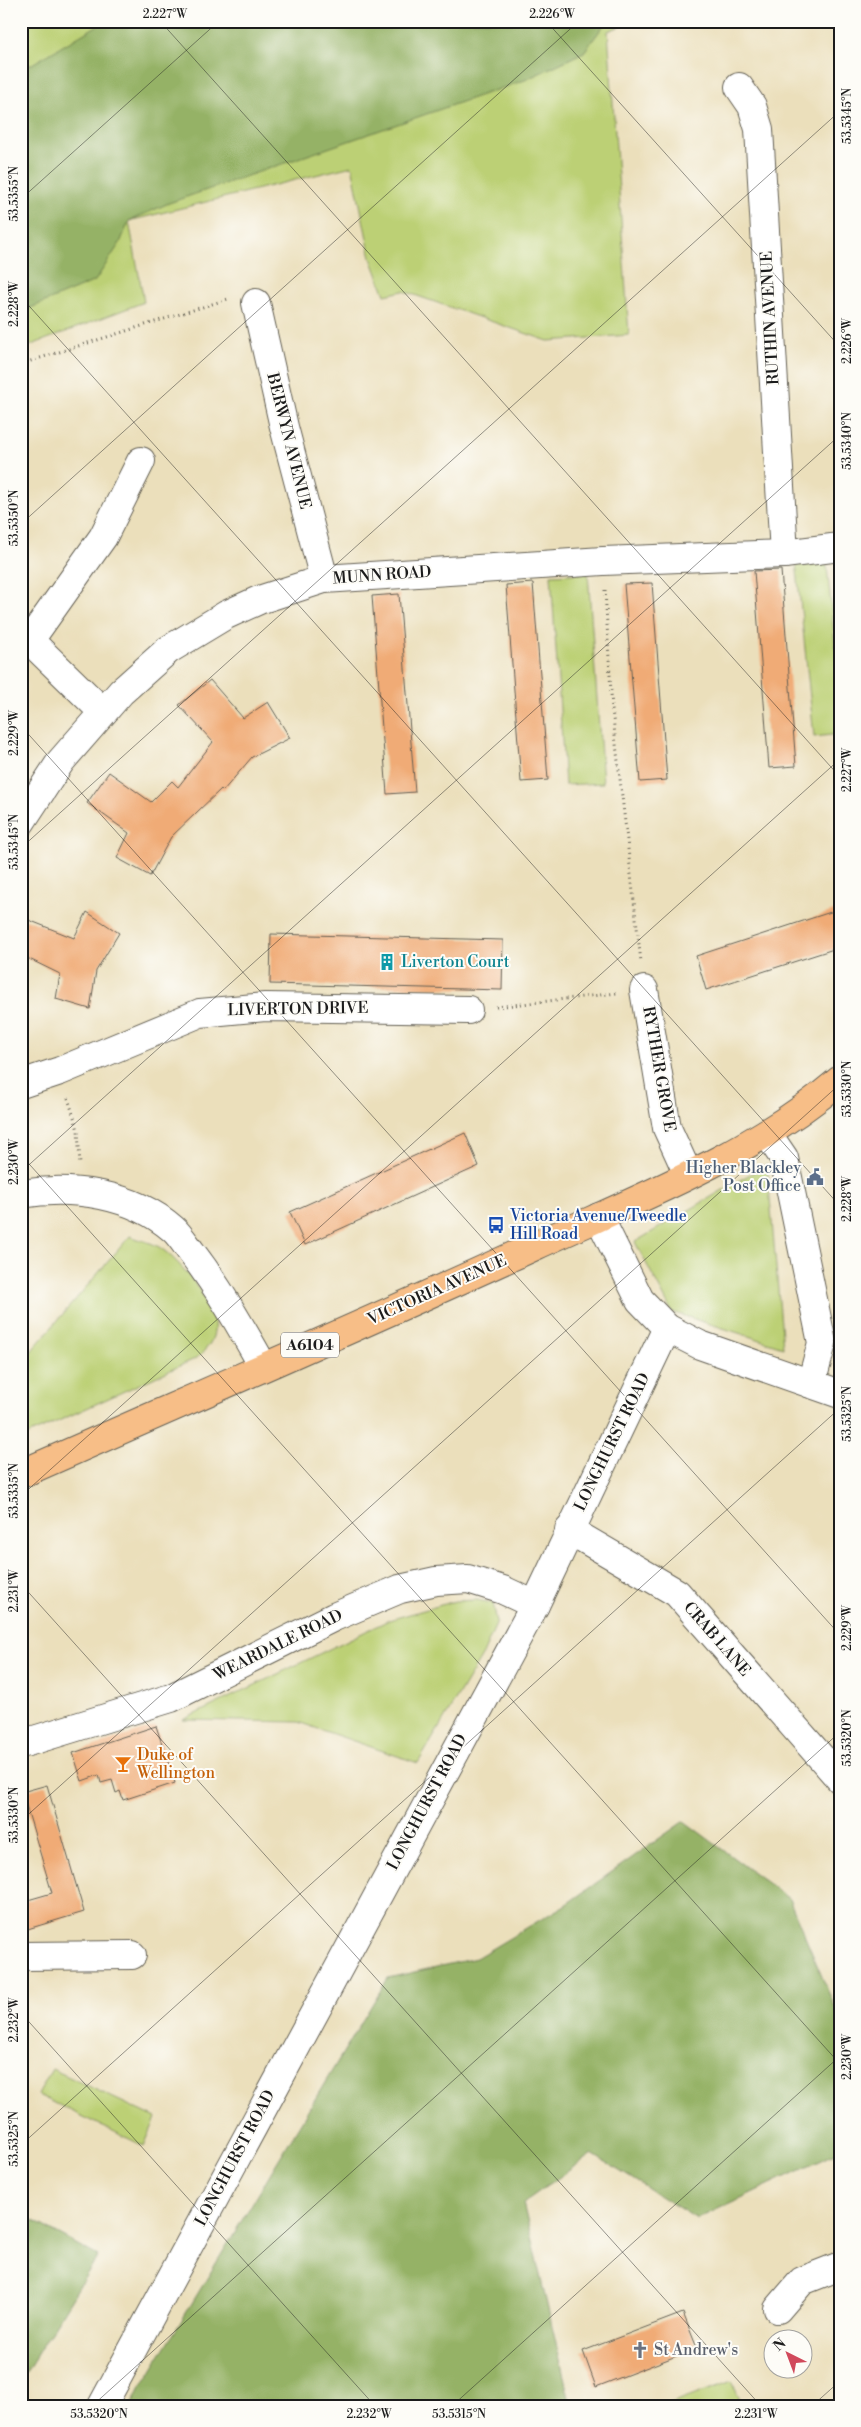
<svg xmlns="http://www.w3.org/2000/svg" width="861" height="2427" font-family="'Libre Bodoni',serif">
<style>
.green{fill:#bcd074;stroke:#6c7648}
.forest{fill:#95b266;stroke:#586741}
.building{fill:#f0ab76}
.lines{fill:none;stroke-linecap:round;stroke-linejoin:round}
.minor-casing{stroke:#646054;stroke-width:30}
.major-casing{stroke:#646054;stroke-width:30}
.path{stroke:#646054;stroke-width:3;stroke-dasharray:1 4;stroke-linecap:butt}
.minor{stroke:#fff;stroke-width:28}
.major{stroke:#f7be87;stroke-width:28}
.ticks{fill:none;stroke:#1c1c1c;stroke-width:1;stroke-opacity:0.45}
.labels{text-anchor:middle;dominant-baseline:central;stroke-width:4;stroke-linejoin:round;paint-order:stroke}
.shield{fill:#fdfcf7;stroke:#605f5e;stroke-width:1}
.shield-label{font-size:15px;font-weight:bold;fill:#1c1c1c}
.street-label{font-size:16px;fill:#1c1c1c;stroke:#fdfcf7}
.culture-label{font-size:16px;fill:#0d838f;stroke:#fdfcf7;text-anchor:start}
.service-label{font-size:16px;fill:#4e5e75;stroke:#fdfcf7;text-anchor:end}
.transit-label{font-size:16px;fill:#164399;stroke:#fdfcf7;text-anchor:start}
.food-label{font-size:16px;fill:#c56008;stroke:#fdfcf7;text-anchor:start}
.worship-label{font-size:16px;fill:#5b616d;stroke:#fdfcf7;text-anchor:start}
.neatline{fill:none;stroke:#1c1c1c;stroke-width:2}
.ticks-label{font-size:12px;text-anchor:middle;fill:#1c1c1c}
</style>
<rect width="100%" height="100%" fill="#fdfcf7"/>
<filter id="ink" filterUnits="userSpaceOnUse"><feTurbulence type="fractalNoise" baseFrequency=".02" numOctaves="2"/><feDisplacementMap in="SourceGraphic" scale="10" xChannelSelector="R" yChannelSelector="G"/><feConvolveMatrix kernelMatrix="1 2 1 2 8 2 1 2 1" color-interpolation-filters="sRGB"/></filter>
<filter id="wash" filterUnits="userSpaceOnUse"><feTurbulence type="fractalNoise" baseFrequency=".0096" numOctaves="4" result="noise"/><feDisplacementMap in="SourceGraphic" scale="20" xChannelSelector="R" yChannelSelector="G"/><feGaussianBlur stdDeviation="1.12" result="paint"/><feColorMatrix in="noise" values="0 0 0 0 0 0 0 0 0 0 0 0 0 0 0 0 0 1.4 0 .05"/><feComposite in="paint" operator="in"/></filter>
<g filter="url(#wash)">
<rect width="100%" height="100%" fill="#ebdfbb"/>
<!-- green -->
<g class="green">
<path d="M21,21H634L608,31L629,335L548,341L403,291L385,295L371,258L352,166L129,221L144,302L21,349Z"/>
<path d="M826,557L840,692V734L814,737L796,561Z"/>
<path d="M588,573L603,783L565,785L551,575Z"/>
<path d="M767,1164L783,1347L672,1312L635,1242Z"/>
<path d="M130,1236C139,1240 151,1242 159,1247C180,1260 219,1307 214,1332C212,1344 205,1350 197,1358L21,1438V1363Z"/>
<path d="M477,1600L493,1603L497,1622L483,1654L418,1763L298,1722L183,1720L389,1620L455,1601Z"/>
<path d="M52,2069L156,2118L144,2146L38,2095Z"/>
<path d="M732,2381L743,2406H666Z"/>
</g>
<!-- forest -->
<g class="forest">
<path d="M105,21H607L584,52L525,80L169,203L129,221L120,243L95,281L21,312V67L32,64Z"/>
<path d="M684,1821L789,1899L840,2019V2151L697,2219L592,2154L523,2203L571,2406H130L388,1978L476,1958L565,1905Z"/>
<path d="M21,2214L98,2256L21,2380Z"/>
</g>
<g id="blocks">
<!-- building -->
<g class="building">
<path d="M781,570L796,766L769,768L754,571Z"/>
<path d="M533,583L548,780L521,782L506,585Z"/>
<path d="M652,583L667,780L640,782L624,584Z"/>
<path d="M399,594L415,792L387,794L372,596Z"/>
<path d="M210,680L243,718L268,702L290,738L252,757L223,791L221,789L171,837L150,876L117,858L129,833L87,803L109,772L151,802L172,781L178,787L213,742L179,705Z"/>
<path d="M840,909V947L706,990L696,956Z"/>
<path d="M87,912L119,933L96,971L90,1009L56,999L60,974L21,955V931L26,919L74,938Z"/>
<path d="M271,934L503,940L502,990L270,984Z"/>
<path d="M465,1133L479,1166L305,1245L290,1212Z"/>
<path d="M156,1726L175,1783L123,1800L120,1791L116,1793L112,1780L101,1783L99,1775L82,1781L73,1753Z"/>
<path d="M47,1785L84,1912L21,1931V1902L52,1893L22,1792Z"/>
<path d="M683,2313L697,2348L596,2387L583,2351Z"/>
</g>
</g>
</g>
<g filter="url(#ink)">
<use href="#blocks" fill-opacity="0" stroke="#646054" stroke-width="1"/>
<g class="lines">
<!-- minor casing -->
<g class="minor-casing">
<g id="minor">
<path d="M739,87L752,106L759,129L784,554"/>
<path d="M256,303L284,427L324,579"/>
<path d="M21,632L102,711"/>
<path d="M30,640L103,537L141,461"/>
<path d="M21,822L61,761L121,692L168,650L226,615L259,600L324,579L603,561L784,554L840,547"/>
<path d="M644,990L667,1128L688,1174"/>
<path d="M21,1084L60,1071L200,1013L265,1007L468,1010"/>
<path d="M767,1133L784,1158L822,1343L811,1384"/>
<path d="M21,1194C72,1185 133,1194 173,1229C180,1235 186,1245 192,1253C219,1288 241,1327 263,1366"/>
<path d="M599,1217L640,1300L667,1328L700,1345L840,1394"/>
<path d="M569,1530L677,1593L840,1779"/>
<path d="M21,1744L171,1698L334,1617L400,1589L436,1581L468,1579L503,1590L535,1605"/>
<path d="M21,1956L132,1955"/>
<path d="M778,2309L802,2281L840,2266"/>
<path d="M102,2406L535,1605L667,1328"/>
</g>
</g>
<!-- major casing -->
<g class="major-casing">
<path id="major" d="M21,1474C193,1398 365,1324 535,1246C639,1198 752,1155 840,1080"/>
</g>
<!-- path -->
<g class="path">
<path d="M21,364L228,299"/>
<path d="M605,590L612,709L641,962"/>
<path d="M496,1007L617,993"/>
<path d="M68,1098L78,1130L80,1165"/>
</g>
<!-- minor -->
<use href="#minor" class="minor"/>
<!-- major -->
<use href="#major" class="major"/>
</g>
</g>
<!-- ticks -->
<path class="ticks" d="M160,21L840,777M546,21L840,347M21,199L219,21M21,297L840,1206M21,524L579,21M21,726L840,1635M21,848L840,111M21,1155L840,2064M21,1172L840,435M21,1496L840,759M21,1584L761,2406M21,1821L840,1084M21,2013L375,2406M21,2145L840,1408M92,2406L840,1732M452,2406L840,2056M812,2406L840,2381"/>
<!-- icons -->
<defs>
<g id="building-bare" transform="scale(1.35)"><path d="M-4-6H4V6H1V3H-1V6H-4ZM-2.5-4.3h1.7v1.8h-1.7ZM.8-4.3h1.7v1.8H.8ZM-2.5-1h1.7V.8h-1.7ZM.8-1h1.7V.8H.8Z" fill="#0f9aa8" stroke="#fdfcf7" stroke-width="2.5" paint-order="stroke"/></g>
<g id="civic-bare" transform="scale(1.35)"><path d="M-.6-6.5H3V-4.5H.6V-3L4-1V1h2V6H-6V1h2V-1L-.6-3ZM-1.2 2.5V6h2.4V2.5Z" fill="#5c6f8a" stroke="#fdfcf7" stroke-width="2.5" paint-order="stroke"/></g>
<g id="bus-bare" transform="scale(1.35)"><path d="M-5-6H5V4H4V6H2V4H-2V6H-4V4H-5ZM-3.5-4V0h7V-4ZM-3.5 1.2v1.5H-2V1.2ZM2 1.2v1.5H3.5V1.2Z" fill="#1a4fb4" stroke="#fdfcf7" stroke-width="2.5" paint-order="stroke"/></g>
<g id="bar-bare" transform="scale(1.35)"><path d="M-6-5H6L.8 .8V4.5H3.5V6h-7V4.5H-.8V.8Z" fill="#e8710a" stroke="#fdfcf7" stroke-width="2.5" paint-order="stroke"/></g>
<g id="church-bare" transform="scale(1.35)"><path d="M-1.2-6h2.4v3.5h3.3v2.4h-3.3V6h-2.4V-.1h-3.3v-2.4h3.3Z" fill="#6b7280" stroke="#fdfcf7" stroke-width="2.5" paint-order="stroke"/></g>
</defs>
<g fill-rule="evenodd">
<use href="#building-bare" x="387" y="962"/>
<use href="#civic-bare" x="815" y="1177"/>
<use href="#bus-bare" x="496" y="1225"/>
<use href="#bar-bare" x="123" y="1764"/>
<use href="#church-bare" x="640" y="2350"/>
</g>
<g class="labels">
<!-- shield labels -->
<rect class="shield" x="281" y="1332.5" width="58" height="25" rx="4"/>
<g class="shield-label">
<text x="310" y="1345">A6104</text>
</g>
<!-- street labels -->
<g class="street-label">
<text transform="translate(770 318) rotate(-93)">RUTHIN AVENUE</text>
<text transform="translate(289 441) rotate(76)">BERWYN AVENUE</text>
<text transform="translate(382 575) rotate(-4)">MUNN ROAD</text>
<text transform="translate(298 1009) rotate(-1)">LIVERTON DRIVE</text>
<text transform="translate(659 1069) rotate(80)">RYTHER GROVE</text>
<text transform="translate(437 1290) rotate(-24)">VICTORIA AVENUE</text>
<text transform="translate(612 1442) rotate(-64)">LONGHURST ROAD</text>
<text transform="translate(717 1639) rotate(49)">CRAB LANE</text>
<text transform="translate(278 1645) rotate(-26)">WEARDALE ROAD</text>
<text transform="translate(427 1802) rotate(-62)">LONGHURST ROAD</text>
<text transform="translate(235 2158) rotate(-62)">LONGHURST ROAD</text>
</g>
<!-- culture labels -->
<g class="culture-label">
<text x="401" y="962">Liverton Court</text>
</g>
<!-- service labels -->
<g class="service-label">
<text x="801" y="1168">Higher Blackley<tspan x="801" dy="18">Post Office</tspan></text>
</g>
<!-- transit labels -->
<g class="transit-label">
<text x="510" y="1216">Victoria Avenue/Tweedle<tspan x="510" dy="18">Hill Road</tspan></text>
</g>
<!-- food labels -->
<g class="food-label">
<text x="137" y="1755">Duke of<tspan x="137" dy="18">Wellington</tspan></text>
</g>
<!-- worship labels -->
<g class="worship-label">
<text x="654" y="2350">St Andrew's</text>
</g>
</g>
<!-- margin -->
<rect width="861" height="2427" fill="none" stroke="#fdfcf7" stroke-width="55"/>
<!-- north arrow -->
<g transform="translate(788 2354) rotate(318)"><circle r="24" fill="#fdfcf7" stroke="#a3a29f"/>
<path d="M0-4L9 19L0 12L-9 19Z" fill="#d1495b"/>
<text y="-8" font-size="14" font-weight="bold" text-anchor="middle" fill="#1c1c1c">N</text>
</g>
<rect x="28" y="28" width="806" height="2372" class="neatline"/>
<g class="ticks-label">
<text x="165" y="18">2.227°W</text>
<text x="552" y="18">2.226°W</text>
<text transform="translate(847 116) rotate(-90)" y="4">53.5345°N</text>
<text transform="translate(14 194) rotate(-90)" y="4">53.5355°N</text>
<text transform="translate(14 304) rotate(-90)" y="4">2.228°W</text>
<text transform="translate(847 341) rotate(-90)" y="4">2.226°W</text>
<text transform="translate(847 441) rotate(-90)" y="4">53.5340°N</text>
<text transform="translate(14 518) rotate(-90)" y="4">53.5350°N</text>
<text transform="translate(14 733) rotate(-90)" y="4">2.229°W</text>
<text transform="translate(847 770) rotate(-90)" y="4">2.227°W</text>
<text transform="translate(14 842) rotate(-90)" y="4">53.5345°N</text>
<text transform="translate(847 1089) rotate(-90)" y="4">53.5330°N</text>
<text transform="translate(14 1162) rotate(-90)" y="4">2.230°W</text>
<text transform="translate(847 1199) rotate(-90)" y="4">2.228°W</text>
<text transform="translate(847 1414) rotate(-90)" y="4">53.5325°N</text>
<text transform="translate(14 1491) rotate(-90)" y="4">53.5335°N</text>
<text transform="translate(14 1591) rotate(-90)" y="4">2.231°W</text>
<text transform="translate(847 1628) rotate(-90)" y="4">2.229°W</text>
<text transform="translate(847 1738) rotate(-90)" y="4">53.5320°N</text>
<text transform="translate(14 1815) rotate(-90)" y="4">53.5330°N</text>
<text transform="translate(14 2020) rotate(-90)" y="4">2.232°W</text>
<text transform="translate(847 2057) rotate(-90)" y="4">2.230°W</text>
<text transform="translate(14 2139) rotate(-90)" y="4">53.5325°N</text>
<text x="99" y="2418">53.5320°N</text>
<text x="369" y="2418">2.232°W</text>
<text x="459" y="2418">53.5315°N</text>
<text x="756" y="2418">2.231°W</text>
</g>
</svg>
